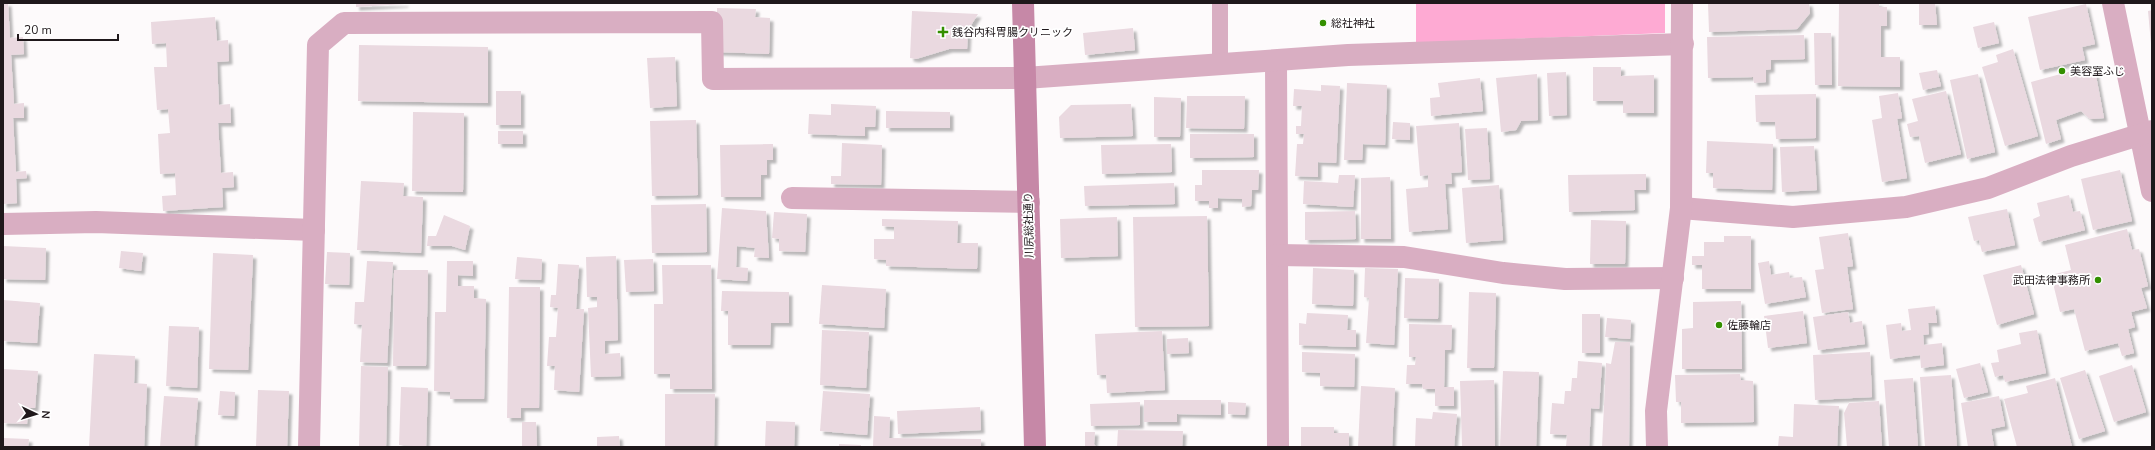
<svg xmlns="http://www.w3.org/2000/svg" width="2155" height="450" font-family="'Nunito Sans','Noto Sans JP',sans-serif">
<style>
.green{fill:#feaad3}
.building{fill:#ead9e0;filter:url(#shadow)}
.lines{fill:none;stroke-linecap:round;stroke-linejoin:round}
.lane{stroke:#d9aec2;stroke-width:16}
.street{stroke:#d9aec2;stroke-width:22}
.secondary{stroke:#c688a7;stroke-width:22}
.poi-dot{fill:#348f00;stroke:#fff;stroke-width:1.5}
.labels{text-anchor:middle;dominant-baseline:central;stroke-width:3.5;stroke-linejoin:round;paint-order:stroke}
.poi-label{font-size:11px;fill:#1f181b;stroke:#fff;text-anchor:start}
.street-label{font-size:11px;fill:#1f181b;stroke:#fff}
</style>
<defs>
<filter id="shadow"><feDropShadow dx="3.5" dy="3.5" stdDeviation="1" flood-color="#0004"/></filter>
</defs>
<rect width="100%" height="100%" fill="#fdfafb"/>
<!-- green -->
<path class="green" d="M1416,3H1665V33L1416,43Z"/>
<!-- building -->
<g class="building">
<path d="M3,3H8L10,38L23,37L24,54L11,55L14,104L24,103V118H13L16,172L26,171L27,178L16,179L17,203L3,204Z"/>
<path d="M356,3H405V4L356,7Z"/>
<path d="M1708,3H1809L1810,13L1797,29L1709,32Z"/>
<path d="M1839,3H1879V7H1887V26H1881V57H1900V87L1838,86Z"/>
<path d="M1919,3H1935L1937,25H1919Z"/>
<path d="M2086,4L2095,44L2082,47L2085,60L2040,70L2028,17Z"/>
<path d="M717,8L756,9L755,17L770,18L769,54L717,52Z"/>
<path d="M2152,10V44H2151L2148,11Z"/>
<path d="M912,11L978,14L968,30L967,49H949L916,59L910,58Z"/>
<path d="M215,17L217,41L228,40L229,61L217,62L219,105L230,104L231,123H218L221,173L233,172L234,187L222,188L223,207L163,211L162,196L176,195L175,173L160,174L158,134L170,133L168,109L157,110L154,67H167L166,43L152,44L151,22Z"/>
<path d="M1994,22L1999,43L1978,48L1973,27Z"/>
<path d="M1133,28L1135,50L1085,55L1083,33Z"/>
<path d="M1814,33H1831L1832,85H1815Z"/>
<path d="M1804,35L1805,59L1771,60V69L1766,70V82L1754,83L1753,77L1708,78L1707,37Z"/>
<path d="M359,45L488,47V103L358,101Z"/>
<path d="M2013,49L2038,136L2005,146L1982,67L1998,62L1996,55Z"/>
<path d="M675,57L677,106L650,108L647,58Z"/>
<path d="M2094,65L2104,118L2090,119L2081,111L2056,120L2061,139L2046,144L2031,82Z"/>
<path d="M1593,67H1621V76L1654,75V113H1623V101H1593Z"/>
<path d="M1937,70L1941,86L1923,90L1919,73Z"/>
<path d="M1566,72L1567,115L1549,116L1547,73Z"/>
<path d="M1537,74L1538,120L1521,121L1516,130L1501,132L1496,78Z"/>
<path d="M1978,74L1995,152L1967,159L1950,80Z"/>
<path d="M1480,78L1483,111L1431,116L1430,98L1440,97L1438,83Z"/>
<path d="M1347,83L1387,85L1385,145L1363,144L1362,160H1344Z"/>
<path d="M1321,85L1340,86L1336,163L1318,162V177L1295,176L1297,144H1303L1304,134H1296V126H1301L1302,106H1293L1294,89L1321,91Z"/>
<rect x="496" y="91" width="25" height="34"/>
<path d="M1946,91L1961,154L1925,163L1919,136L1910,137L1907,124L1918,121L1912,99Z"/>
<path d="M1898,93L1902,118L1897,119L1907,178L1882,182L1872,120L1882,118L1879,96Z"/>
<path d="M1816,94V138L1776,139L1775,122H1756L1755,95Z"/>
<path d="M1187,96H1245L1244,129L1186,128Z"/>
<path d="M1154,97L1181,98L1180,137H1154Z"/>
<path d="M831,104L876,106L875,127H865V136L808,134L809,114L831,115Z"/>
<path d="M1131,104L1133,136L1060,138L1059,117L1071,105Z"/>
<path d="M886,111L950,112V128H886Z"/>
<path d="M413,112L464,113L463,192L412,191Z"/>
<path d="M696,120L698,195L652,196L650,121Z"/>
<path d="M1393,122L1410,123V140L1392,139Z"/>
<path d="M1459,123L1462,172L1451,173L1452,184H1445L1448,229L1409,232L1406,189L1428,187V175L1420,176L1416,126Z"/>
<path d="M1487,128L1490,179L1468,180L1465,129Z"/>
<rect x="498" y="131" width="25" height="13"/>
<path d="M1190,134H1254V157L1190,158Z"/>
<path d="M1707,141L1773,144L1772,190L1713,188V173H1706Z"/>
<path d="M842,143L882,145L881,185L831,184V176H841Z"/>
<path d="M773,144V160H767V175H761V197H721L720,145Z"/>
<path d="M1171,144L1172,172L1102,174L1101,145Z"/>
<path d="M1814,146L1817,190L1782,192L1780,147Z"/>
<path d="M1202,170H1259L1258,190H1252L1251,206L1242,207V199L1218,198V208H1209V201H1195V185H1202Z"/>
<path d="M2120,170L2132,221L2093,230L2081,179Z"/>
<path d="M1646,174V190H1634L1635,210L1569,212L1568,175Z"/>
<path d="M1339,175H1355L1353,207L1303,204L1304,181L1338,183Z"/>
<path d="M1390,177L1391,239H1361V178Z"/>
<path d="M361,181L404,183L403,196L423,197L421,253L357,250Z"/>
<path d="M1174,183L1175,204L1085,206L1084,186Z"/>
<path d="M1499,185L1503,240L1466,243L1462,188Z"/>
<path d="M2069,195L2073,212L2080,211L2085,230L2039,242L2033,219L2040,216L2037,203Z"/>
<path d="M706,204L707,252L652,253L651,205Z"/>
<path d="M722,208L766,211L769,258L754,257L755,248L737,246L736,267L748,268L747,281L717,279Z"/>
<path d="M2007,209L2015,245L1982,252L1979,240L1974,241L1968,217Z"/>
<path d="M1355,211L1356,239L1305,240V212Z"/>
<path d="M774,212L807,214L805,252L779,251V239L772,238Z"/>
<path d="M444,215L470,226L465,250L452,246H427L428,236H436Z"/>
<path d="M1207,216L1209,326L1135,327L1133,217Z"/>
<path d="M1117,217L1118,256L1061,258L1060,219Z"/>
<path d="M882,219L958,221L957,243H978L977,269L886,266V260L874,259V239H894V227L882,226Z"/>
<path d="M1591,220L1626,221L1625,264H1590Z"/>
<path d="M2127,229L2132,250L2139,249L2148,286L2141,288L2147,308L2131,312L2135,327L2128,329L2134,353L2122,356L2118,343L2085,351L2074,309L2060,312L2051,275L2071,270L2065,245Z"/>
<path d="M1848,233L1853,266L1847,267L1853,309L1822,313L1815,270L1824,269L1819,237Z"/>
<path d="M1724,236H1751V289H1702V265H1692V256H1704V242H1724Z"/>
<path d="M3,246L46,248L45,280L3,279Z"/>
<path d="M121,251L143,253L141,271L119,268Z"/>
<path d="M327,252L350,253L349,285L325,284Z"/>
<path d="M213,253L253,255L248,370L209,369Z"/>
<path d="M616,256L618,340L605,341V354L620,353L621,376L591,377L588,308L597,307V297H587L586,257Z"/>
<path d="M517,257L542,259L541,280L515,279Z"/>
<path d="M653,259L654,291L626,292L624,260Z"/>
<path d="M367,261L393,262L387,363L360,362L362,325L354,324L355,302H364Z"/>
<path d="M447,261H473V276L458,275V286H474V298L486,299L484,399H450V392L434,391L435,312H446Z"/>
<path d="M1769,261L1771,275L1789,272L1790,278L1802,277L1806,297L1765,304L1758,263Z"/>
<path d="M558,264L579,265L576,309H584L579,392L554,390L555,366H547L549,337H556L558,308L550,307L551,295H556Z"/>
<path d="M662,265H711L712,389H670V374H654V304H663Z"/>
<path d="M2021,265L2034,314L1997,325L1983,275Z"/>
<path d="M1313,268L1354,270L1353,306L1312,304Z"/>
<path d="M1365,268L1398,269L1394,345L1366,343L1369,298L1364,297Z"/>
<path d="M394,270H428L426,366H393Z"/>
<path d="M1405,278L1439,279L1438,319L1404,318Z"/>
<path d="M822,285L886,289L884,328L819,324Z"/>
<path d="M509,287H540L539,408H521V418H507Z"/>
<path d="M722,291L789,292V323H771L770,345H728V311H721Z"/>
<path d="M1469,292L1496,293L1494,368H1467Z"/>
<path d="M3,300L40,303L37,343L3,341Z"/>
<path d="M1741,301L1742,369H1682V329L1693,328V302Z"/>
<path d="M1935,306L1937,323H1928L1929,334L1923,335L1924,345L1942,343L1944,365L1921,368L1920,355L1890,359L1886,325L1901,323L1902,331L1911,330L1908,309Z"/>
<path d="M1803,311L1807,343L1768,348L1764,316Z"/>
<path d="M1848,312L1850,323L1862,321L1865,344L1818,350L1813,317Z"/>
<path d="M1307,313L1348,315L1347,330H1356V347L1299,345V323L1306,324Z"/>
<rect x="1582" y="314" width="18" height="39"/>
<path d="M1607,318L1631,320L1630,339L1605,337Z"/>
<path d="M1409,324L1452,325L1451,350H1445L1444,387H1454V406H1435V389H1423L1422,384H1406L1407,365H1415L1416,357H1409Z"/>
<path d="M169,326L199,327L197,388L166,386Z"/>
<path d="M822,330L869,332L866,388L820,385Z"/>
<path d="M2037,330L2046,373L2005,382L2003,375L1995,377L1991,363L1999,362L1997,350L2021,344L2019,333Z"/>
<path d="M1162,331L1165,390L1107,393L1106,375H1097L1095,334Z"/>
<path d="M1188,338L1189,353L1167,354V339Z"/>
<path d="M1615,342H1630L1629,447H1602L1606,363L1611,364Z"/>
<path d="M1302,352L1355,354L1354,387L1320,386V373L1302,372Z"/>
<path d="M1870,352L1872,397L1815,400L1813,355Z"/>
<path d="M94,354L135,356L134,383L147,384L144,447H89Z"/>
<path d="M1578,361L1602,363L1599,409L1591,408L1589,447H1566L1567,435L1550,434L1552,403L1564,404L1565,391H1571L1572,378H1577Z"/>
<path d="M1980,363L1988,392L1964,398L1956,369Z"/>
<path d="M2132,365L2146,412L2114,422L2099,376Z"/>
<path d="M361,366L388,367L386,447H359Z"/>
<path d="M3,369L38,371L35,408H28L27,424L3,423Z"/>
<path d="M2085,370L2105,431L2079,439L2060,378Z"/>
<path d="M1503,371L1539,372L1536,447H1500Z"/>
<path d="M1740,374L1741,380L1753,381L1754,422L1681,423V402H1676L1675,375Z"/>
<path d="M1951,375L1957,447H1925L1920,377Z"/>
<path d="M1913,378L1918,447H1889L1884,380Z"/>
<path d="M2055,378L2072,447H2017L2004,399L2028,393L2026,386Z"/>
<path d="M1494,380L1495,447H1462L1460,381Z"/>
<path d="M1361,386L1395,388L1392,447H1358Z"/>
<path d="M401,387L428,388L426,447L399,445Z"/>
<path d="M258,390L289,391L287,447H256Z"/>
<path d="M220,391L235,392L234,416L218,415Z"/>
<path d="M823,391L870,394L867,435L820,431Z"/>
<path d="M665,394H715L714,447H665Z"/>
<path d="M164,396L198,398L194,447H160Z"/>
<path d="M1999,396L2005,426L1991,429L1994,447H1968L1961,403Z"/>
<path d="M1144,400H1221V415L1177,414V422H1144Z"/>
<path d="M1879,401L1882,447H1847L1844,413L1849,403Z"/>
<path d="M1140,402V425L1091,426L1090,404Z"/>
<path d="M1228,402L1246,403L1245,415L1228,414Z"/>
<path d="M1794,404L1839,406L1837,447H1778L1779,436L1793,437Z"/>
<path d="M980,407L981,430L898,434L897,411Z"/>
<path d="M1433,412L1457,414L1454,447H1415L1416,418L1432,419Z"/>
<path d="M874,416L890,417L889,438L981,439V447H873Z"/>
<path d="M766,421L795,422L794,447H765Z"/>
<path d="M522,422H536L537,447H522Z"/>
<path d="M1301,427H1334V433H1349V447H1301Z"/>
<path d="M1118,430L1183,431L1182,447H1117Z"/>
<path d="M1085,432H1095L1094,444L1096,447H1085Z"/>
<path d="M619,436L620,447H597V437Z"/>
<path d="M3,438L29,439L28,447H3Z"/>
<path d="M839,444L861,445V447H839Z"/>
</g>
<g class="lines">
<!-- lane -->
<path class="lane" d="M1220,66V3"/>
<!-- street -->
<g class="street">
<path d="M2113,3L2152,191"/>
<path d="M1276,62L1278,447"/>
<path d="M792,198L1029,202"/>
<path d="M1681,208L1793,217L1906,207L1988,188L2071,156L2152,131"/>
<path d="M3,224L96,222L314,230"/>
<path d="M1277,255L1404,257L1503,273L1565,279L1673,278"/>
<path d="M309,447L318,45L344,23L712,22L713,79L1025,78L1348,55L1683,44"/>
<path d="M1657,447L1656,411L1681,208L1682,3"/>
</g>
<!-- secondary -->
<path class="secondary" d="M1023,3L1035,447"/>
</g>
<!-- markers -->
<g class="poi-dot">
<circle cx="1323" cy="23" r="4"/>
<path d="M941 26h4v4h4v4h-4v4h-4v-4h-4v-4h4z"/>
<circle cx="2062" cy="71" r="4"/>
<circle cx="2098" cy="280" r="4"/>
<circle cx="1719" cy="325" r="4"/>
</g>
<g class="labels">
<!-- poi labels -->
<g class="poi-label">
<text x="1331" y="23">総社神社</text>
<text x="952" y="32">銭谷内科胃腸クリニック</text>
<text x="2070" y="71">美容室ふじ</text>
<text x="2090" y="280" text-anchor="end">武田法律事務所</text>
<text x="1727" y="325">佐藤輪店</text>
</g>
<!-- street labels -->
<g class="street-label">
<text transform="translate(1029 225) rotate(-91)">川尻総社通り</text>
</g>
</g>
<!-- border -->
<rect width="2155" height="450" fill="none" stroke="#1f181b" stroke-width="8"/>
<!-- north arrow -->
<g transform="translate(36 414) rotate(94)" stroke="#ffffff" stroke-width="3" paint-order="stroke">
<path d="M0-3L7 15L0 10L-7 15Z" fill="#1f181b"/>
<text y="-6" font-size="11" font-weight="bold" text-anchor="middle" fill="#1f181b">N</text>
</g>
<!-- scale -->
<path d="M18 34v6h100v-6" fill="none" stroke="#1f181b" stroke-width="2"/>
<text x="24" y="34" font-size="12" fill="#1f181b" stroke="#ffffff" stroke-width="3" paint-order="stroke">20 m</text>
</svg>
